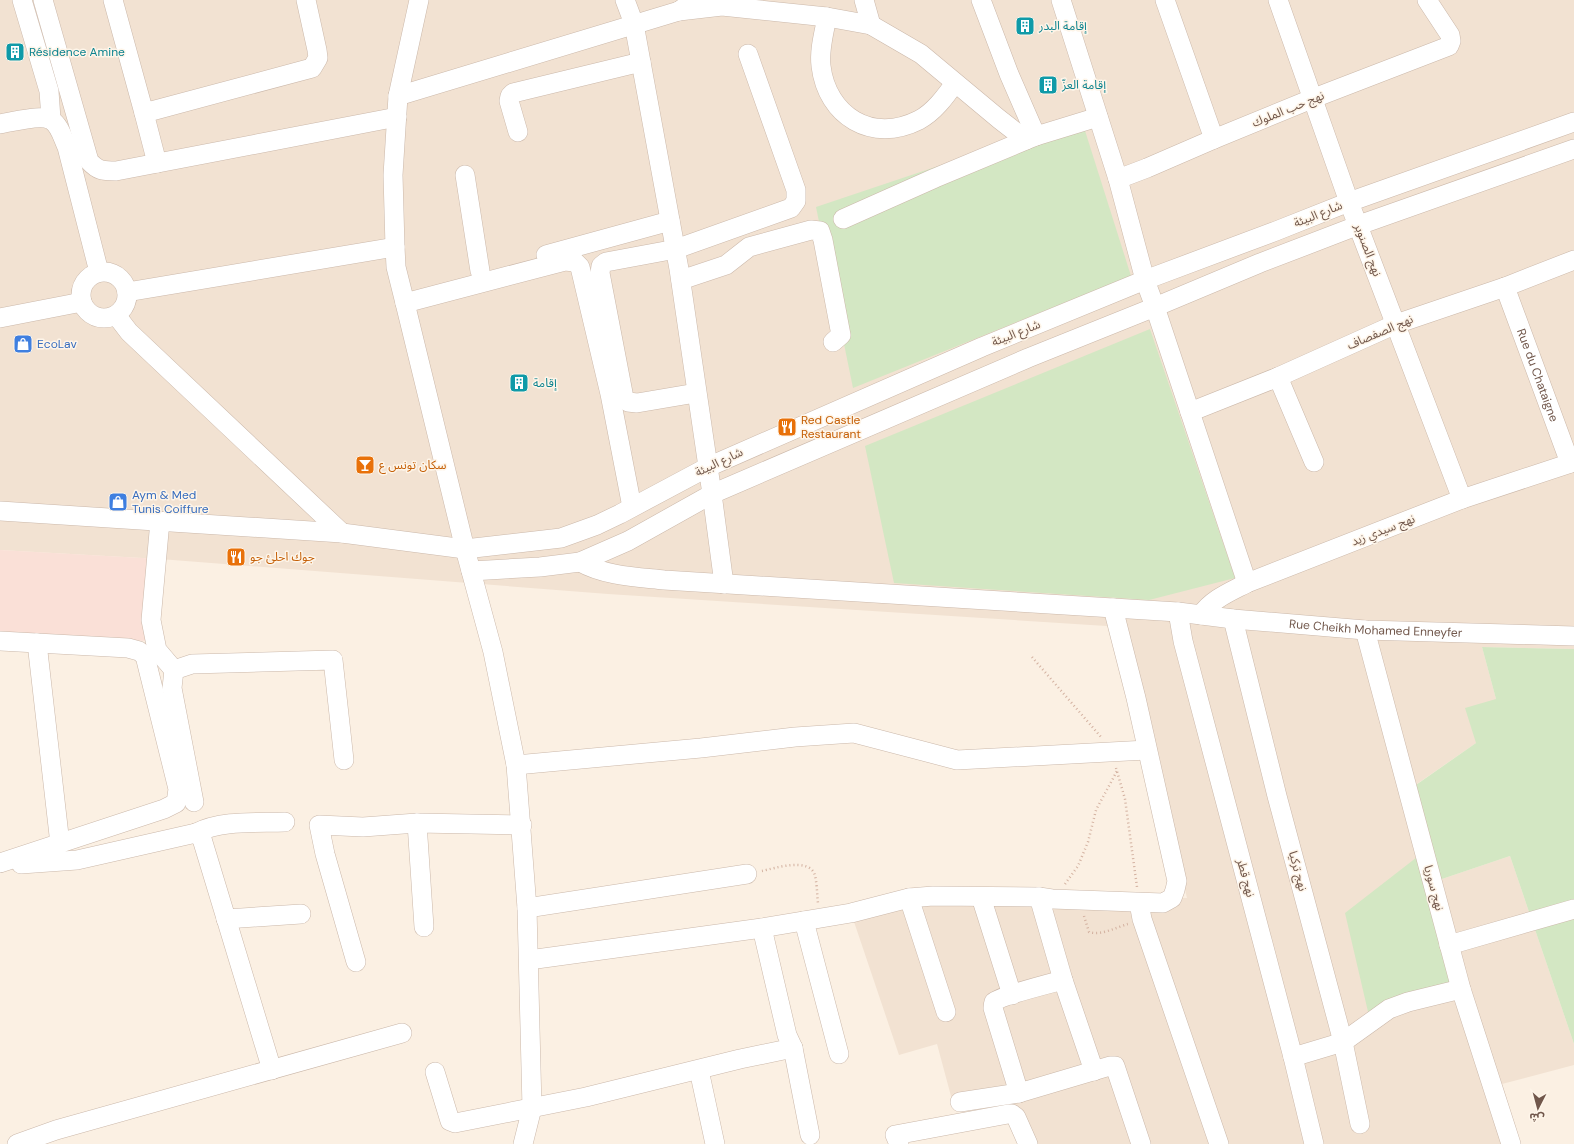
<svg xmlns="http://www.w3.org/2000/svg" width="1574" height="1144" font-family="'DM Sans','Noto Sans Arabic',sans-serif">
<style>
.residential{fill:#f2e2d2}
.commercial{fill:#fae0d7}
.green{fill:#d3e7c3}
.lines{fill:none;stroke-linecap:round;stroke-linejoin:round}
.minor-casing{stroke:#cbb8aa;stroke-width:20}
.path{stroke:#d3b1a0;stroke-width:2.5;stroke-dasharray:1 3;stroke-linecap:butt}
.minor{stroke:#fff;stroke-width:19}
.labels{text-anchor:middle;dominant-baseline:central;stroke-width:3;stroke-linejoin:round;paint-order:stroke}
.culture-label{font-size:12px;fill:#0d838f;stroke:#fef5e9;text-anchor:start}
.street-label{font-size:12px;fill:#71574b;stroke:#fef5e9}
.shop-label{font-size:12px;fill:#366cbe;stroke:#fef5e9;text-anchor:start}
.food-label{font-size:12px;fill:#c56008;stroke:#fef5e9;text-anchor:start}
</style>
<rect width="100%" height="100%" fill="#fbf0e3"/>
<!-- residential -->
<path class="residential" d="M0,0H1574V649L1482,647L1496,699L1476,743L1414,786L1439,880L1510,856L1574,1044V1065L1502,1084L1521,1144H1031L1013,1102L955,1111L937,1044L899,1055L848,904L971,890L1187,898L1122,627L608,594L160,559L0,550Z"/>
<!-- commercial -->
<path class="commercial" d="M0,550L160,559L156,641L0,638Z"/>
<!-- green -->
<g class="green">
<path d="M1081,118L1131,276L853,388L816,207Z"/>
<path d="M1150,329L1235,578L1149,600L894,583L865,446Z"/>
<path d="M1482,647L1574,649V1044L1510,856L1439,880L1466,980L1369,1016L1345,913L1421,854L1403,794L1476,743L1465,708L1496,699Z"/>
</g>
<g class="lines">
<!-- minor casing -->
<g class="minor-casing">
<g id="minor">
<path d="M22,0L49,91L51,119"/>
<path d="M43,0L89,161C98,171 103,171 116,171L397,117"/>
<path d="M113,0L144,113L312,68L318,58L317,50L306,0"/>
<path d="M419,0L398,96L393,175L395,247L396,267L405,303L465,549L493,652L516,765L527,908L532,1108L523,1144"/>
<path d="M625,0L634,24L679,269L712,494L724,584"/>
<path d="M864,0L871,25"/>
<path d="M981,0L1009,74L1036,136L1098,117"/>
<path d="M1061,0L1118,179L1145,280L1155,307L1247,583"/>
<path d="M1165,0L1214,139"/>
<path d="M1278,0L1349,202L1462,499"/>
<path d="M679,11L722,6L827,17L871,25L921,54L999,119L1026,140L1036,136"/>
<path d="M827,17C824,33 819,50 821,66C827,116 872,144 919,120C934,112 945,97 955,83"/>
<path d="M398,96L679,11L689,4"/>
<path d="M144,113L157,163"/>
<path d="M0,124C11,122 41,114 51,120C60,125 63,139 67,147L99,272"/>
<path d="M518,132L509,101L510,96L513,93L641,62"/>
<path d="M465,175L480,271"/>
<path d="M1118,179L1147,168L1214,139L1314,98L1449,46L1451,41L1450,35L1427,0"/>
<path d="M843,219L935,178L1026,140"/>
<path d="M546,255L670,221"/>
<circle cx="104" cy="295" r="23"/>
<path d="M681,280L726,265L749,247L811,230L820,231L823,240L841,335L833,342"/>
<path id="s1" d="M1505,287L1570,463"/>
<path d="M127,292L395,247"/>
<path d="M405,303L565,261L575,262L580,267L610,394L632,507"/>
<path d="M116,315L129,332L342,533"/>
<path d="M0,318L82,302"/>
<path d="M1278,377L1314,462"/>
<path d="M696,393L637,403L628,402L624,398L600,273L601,266L606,262L676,249L791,208L796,201V190L748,54"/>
<path d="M1190,412L1278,377L1396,324L1505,287L1574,260"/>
<path d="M0,511L342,533L465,549L561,538L597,525L620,514L708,467L982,347L1145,280L1276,231L1349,202L1574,122"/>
<path d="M160,521L151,620L157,650L174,670"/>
<path id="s2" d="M580,562C605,576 636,577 664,580L1178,612L1233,619L1365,630L1574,636"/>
<path d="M471,571L540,567L580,562L628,541L712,494L1028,358L1155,307L1260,263L1359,225L1574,149"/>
<path d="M1178,612L1183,641L1293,1057L1314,1144"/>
<path d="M1201,615C1212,599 1230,592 1247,583L1462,499L1574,462"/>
<path d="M1233,619L1277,796L1343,1042L1360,1124"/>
<path d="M1365,630L1461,989L1511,1144"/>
<path d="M0,641L128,648L139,651L145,656L178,789L176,803L164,809L0,863"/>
<path d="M37,643L60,844"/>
<path d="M516,765L701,748L795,737L854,733L957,760L1147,750"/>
<path d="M194,802L172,688L174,670L192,664L333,660L344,760"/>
<path d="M417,823L424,927"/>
<path d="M196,833C222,820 255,823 285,822"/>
<path d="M21,864L77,860L196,833L202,839L272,1070"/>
<path d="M981,897L1012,995"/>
<path d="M1039,897L1063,980L1094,1071"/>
<path d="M909,898L946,1012"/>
<path d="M1139,903L1142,919L1219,1144"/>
<path d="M527,908L747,874"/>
<path d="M226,919L301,914"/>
<path d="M804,921L839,1054"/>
<path d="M1449,945L1574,909"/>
<path d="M529,960L762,928L851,913L909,898L933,896L1039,897L1052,899L1163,903L1172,898L1175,890L1177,881L1136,698L1113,608"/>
<path d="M356,962L325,854L319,825L363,827L417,823L522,825"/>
<path d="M1063,980C1052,983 1000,996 994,1002C993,1005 993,1006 993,1008L1019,1093L1110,1066H1115L1141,1144"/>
<path d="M793,1048L810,1135"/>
<path d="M1293,1057L1343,1042L1389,1009L1408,1002L1461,989"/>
<path d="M699,1070L715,1144"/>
<path d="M435,1072L450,1121L455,1123L586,1097L740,1059L793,1048L787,1035L762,928"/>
<path d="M960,1102L1019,1093"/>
<path d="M17,1144L56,1130L402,1033"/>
<path d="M899,1144L895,1135L1008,1114H1012L1016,1117L1028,1144"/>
</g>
</g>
<!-- path -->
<g class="path">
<path d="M1032,657L1101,737"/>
<path d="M1116,768L1125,799L1137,887"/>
<path d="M762,871C775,868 807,858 814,873C817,879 817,896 818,903"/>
<path d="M1065,884L1078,866L1088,842L1096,810L1117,771"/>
<path d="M1084,916L1089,932C1101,936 1117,927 1128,924"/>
</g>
<!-- minor -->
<use href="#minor" class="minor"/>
</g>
<!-- icons -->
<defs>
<g id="building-square" transform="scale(1)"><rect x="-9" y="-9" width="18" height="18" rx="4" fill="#0f9aa8" stroke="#fef5e9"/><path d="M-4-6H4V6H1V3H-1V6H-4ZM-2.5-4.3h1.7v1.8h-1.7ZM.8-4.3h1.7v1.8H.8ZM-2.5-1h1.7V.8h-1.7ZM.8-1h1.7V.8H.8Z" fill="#fff"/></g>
<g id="shop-square" transform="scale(1)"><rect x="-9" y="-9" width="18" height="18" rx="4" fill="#3f7fe0" stroke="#fef5e9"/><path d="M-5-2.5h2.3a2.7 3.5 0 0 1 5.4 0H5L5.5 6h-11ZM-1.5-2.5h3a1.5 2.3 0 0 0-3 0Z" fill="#fff"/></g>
<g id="restaurant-square" transform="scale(1)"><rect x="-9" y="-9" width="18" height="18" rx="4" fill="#e8710a" stroke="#fef5e9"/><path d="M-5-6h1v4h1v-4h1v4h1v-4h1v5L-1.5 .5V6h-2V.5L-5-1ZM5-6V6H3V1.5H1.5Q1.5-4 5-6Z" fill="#fff"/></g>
<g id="bar-square" transform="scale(1)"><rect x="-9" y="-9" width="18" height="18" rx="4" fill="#e8710a" stroke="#fef5e9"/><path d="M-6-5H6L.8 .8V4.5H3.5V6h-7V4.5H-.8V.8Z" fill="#fff"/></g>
</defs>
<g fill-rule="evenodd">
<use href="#building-square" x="1025" y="26"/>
<use href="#building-square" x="15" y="52"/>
<use href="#building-square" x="1048" y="85"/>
<use href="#shop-square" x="23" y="344"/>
<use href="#building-square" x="519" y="383"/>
<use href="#restaurant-square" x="787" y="427"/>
<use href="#bar-square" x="365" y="465"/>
<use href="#shop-square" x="118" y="502"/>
<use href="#restaurant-square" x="236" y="557"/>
</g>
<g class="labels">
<!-- culture labels -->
<g class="culture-label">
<text x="1039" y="26">إقامة البدر</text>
<text x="29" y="52">Résidence Amine</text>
<text x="1062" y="85">إقامة العزّ</text>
<text x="533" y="383">إقامة</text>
</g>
<!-- street labels -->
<g class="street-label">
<text transform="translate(1288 109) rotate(-22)">نهج حب الملوك</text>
<text transform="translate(1318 214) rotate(-22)">شارع البيئة</text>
<text transform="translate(1368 250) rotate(69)">نهج الصنوبر</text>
<text transform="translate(1380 332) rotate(-23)">نهج الصفصاف</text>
<text transform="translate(1016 333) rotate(-22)">شارع البيئة</text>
<text stroke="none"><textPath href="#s1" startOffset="94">Rue du Chataigne</textPath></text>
<text transform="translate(719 462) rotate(-25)">شارع البيئة</text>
<text transform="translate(1383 530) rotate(-21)">نهج سيدي زيد</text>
<text stroke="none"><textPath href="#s2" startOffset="800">Rue Cheikh Mohamed Enneyfer</textPath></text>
<text transform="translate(1298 871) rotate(75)">نهج تركيا</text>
<text transform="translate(1246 878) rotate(75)">نهج قطر</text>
<text transform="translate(1434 888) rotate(75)">نهج سوريا</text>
</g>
<!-- shop labels -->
<g class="shop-label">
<text x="37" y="344">EcoLav</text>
<text x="132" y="495">Aym &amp; Med<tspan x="132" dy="14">Tunis Coiffure</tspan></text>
</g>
<!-- food labels -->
<g class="food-label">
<text x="801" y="420">Red Castle<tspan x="801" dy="14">Restaurant</tspan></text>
<text x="379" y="465">سكان تونس ع</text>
<text x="250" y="557">جوك احلئ جو</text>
</g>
</g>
<!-- north arrow -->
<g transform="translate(1538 1108) rotate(186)" stroke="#fef5e9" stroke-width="3" paint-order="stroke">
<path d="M0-3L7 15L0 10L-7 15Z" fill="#71574b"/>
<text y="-6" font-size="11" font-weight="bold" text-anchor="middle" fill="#71574b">ش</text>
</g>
</svg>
